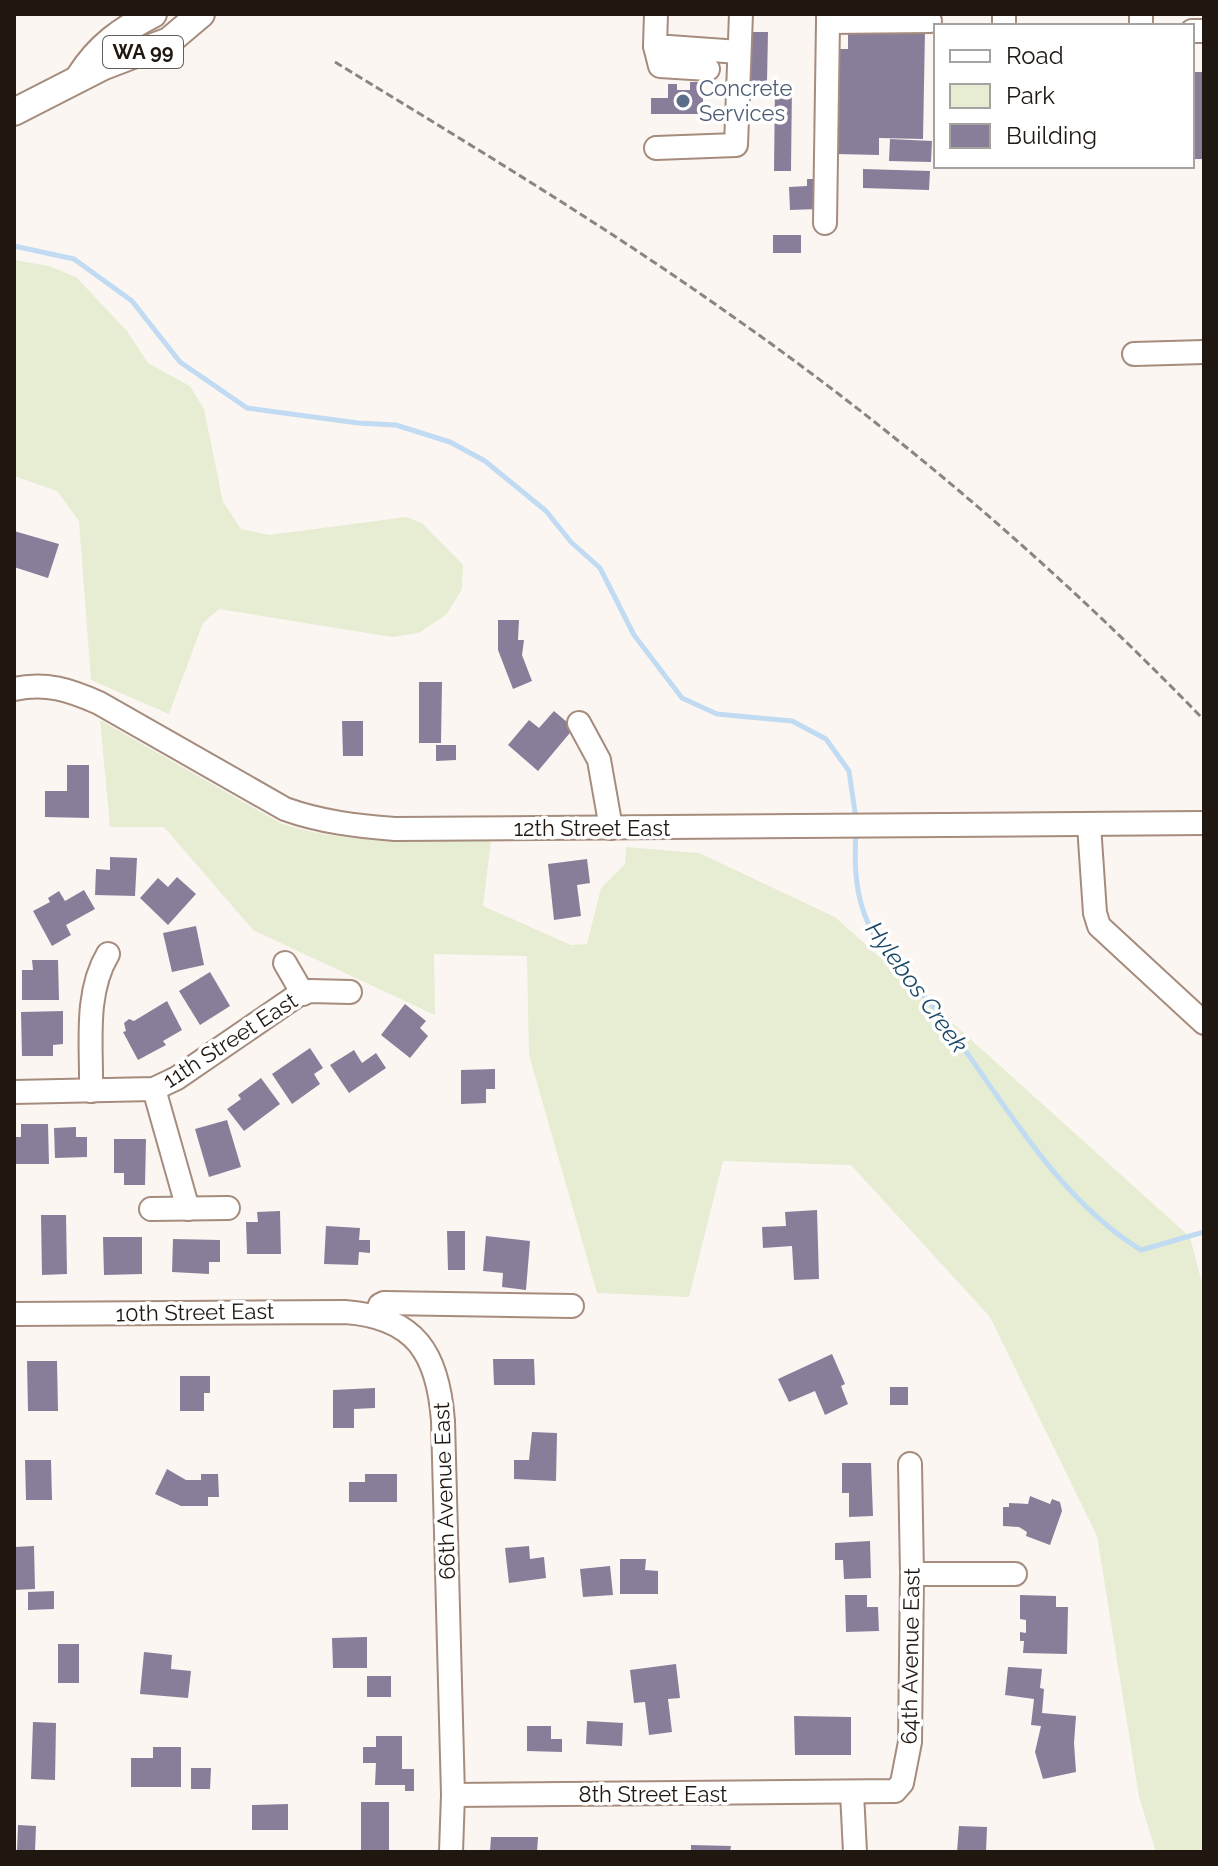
<svg xmlns="http://www.w3.org/2000/svg" width="1218" height="1866" font-family="Raleway,sans-serif">
<style>
.green{fill:#e6edd2}
.lines{fill:none;stroke-linecap:round;stroke-linejoin:round}
.stream{stroke:#c0dbf2;stroke-width:5}
.building{fill:#887e9a}
.minor-casing{stroke:#a58c7d;stroke-width:26}
.major-casing{stroke:#a58c7d;stroke-width:30}
.path{stroke:#8b847f;stroke-width:3;stroke-dasharray:8 4;stroke-linecap:butt}
.minor{stroke:#fff;stroke-width:22}
.major{stroke:#fff;stroke-width:26}
.service-dot{fill:#5c6f8a;stroke:#fff;stroke-width:3}
.labels{text-anchor:middle;dominant-baseline:central;stroke-width:7;stroke-linejoin:round;paint-order:stroke}
.shield{fill:#fff;stroke:#635d58;stroke-width:2}
.shield-label{font-size:20px;font-weight:bold;fill:#201711}
.service-label{font-size:22px;fill:#4e5e75;stroke:#fff;text-anchor:start}
.street-label{font-size:22px;fill:#201711;stroke:#fff}
.water-label{font-size:24px;font-style:italic;fill:#1c4869;stroke:#fff}
</style>
<rect width="100%" height="100%" fill="#fcf6f3"/>
<!-- green -->
<g class="green">
<path d="M14,260L49,266L76,277L127,331L148,363L190,386L204,409L223,502L241,529L269,535L406,517L422,523L463,565L462,589L447,614L419,633L392,637L219,609L203,623L169,714L91,680L79,521L57,491L14,476Z"/>
<path d="M100,720L280,823C348,846 421,840 491,840L483,906L571,945L587,944L601,888L625,864L626,847L699,853L835,917L1190,1237L1204,1291V1852H1156L1139,1797L1097,1536L990,1317L851,1165L723,1161L689,1297L597,1293L529,1055L527,956L434,954L435,1015L253,930L164,827H110Z"/>
</g>
<g class="lines">
<!-- stream -->
<g class="stream">
<path d="M14,246L74,259L132,301L180,362L247,408L358,423L396,425L450,442L485,461L546,511L571,542L600,568L634,635L682,698L717,714L792,721L826,739L849,771L856,819"/>
<path d="M856,833C854,863 855,894 868,923C883,958 916,984 939,1014C999,1093 1054,1197 1141,1250L1204,1232"/>
</g>
</g>
<!-- building -->
<g class="building">
<path d="M848,30L925,31L923,139L879,138V155L836,154L837,49H848Z"/>
<path d="M748,32H768L767,82H747Z"/>
<rect x="1192" y="72" width="12" height="87"/>
<path d="M690,82H703V114H651V98H668V84H677V90H690Z"/>
<path d="M775,84H792L791,171H774Z"/>
<path d="M890,139L932,141L931,162L889,161Z"/>
<path d="M863,169L930,171L929,190L863,188Z"/>
<path d="M807,179H818L819,209L790,210L789,187L807,186Z"/>
<rect x="773" y="235" width="28" height="18"/>
<path d="M14,531L59,544L48,578L14,567Z"/>
<path d="M498,620H519L518,640H524L522,655L532,681L513,689L498,650Z"/>
<path d="M419,682H442L441,743H419Z"/>
<path d="M554,711L574,728L538,771L508,745L529,720L539,728Z"/>
<path d="M342,721H363V756H343Z"/>
<path d="M436,745H456V760L436,761Z"/>
<path d="M67,765H89V818L45,817V791H67Z"/>
<path d="M110,857L137,858L135,896L95,895L96,869L110,870Z"/>
<path d="M587,859L590,883L577,885L581,916L554,920L548,864Z"/>
<path d="M177,877L196,894L168,925L140,898L158,878L168,887Z"/>
<path d="M84,890L95,909L66,925L71,935L52,946L33,911L50,902L48,898L59,891L65,901Z"/>
<path d="M196,926L204,965L172,972L163,933Z"/>
<path d="M32,960H58L59,1000H22V970H33Z"/>
<path d="M210,972L230,1006L200,1025L179,991Z"/>
<path d="M167,1001L182,1030L163,1041L166,1045L138,1060L123,1032L126,1031L124,1023L129,1019L134,1021Z"/>
<path d="M405,1004L426,1021L420,1028L428,1036L410,1058L381,1035Z"/>
<path d="M63,1011V1044L53,1045V1056H22L21,1012Z"/>
<path d="M310,1048L323,1068L314,1074L320,1084L292,1104L272,1074Z"/>
<path d="M354,1050L362,1063L376,1053L386,1068L349,1093L330,1065Z"/>
<path d="M495,1069V1089H486V1103L461,1104V1070Z"/>
<path d="M261,1078L280,1104L244,1131L227,1109L241,1099L238,1095Z"/>
<path d="M227,1120L241,1167L209,1177L195,1129Z"/>
<path d="M21,1124H48L49,1164H14V1137H21Z"/>
<path d="M76,1127V1137H87V1157L55,1158L54,1128Z"/>
<path d="M114,1139H146L145,1185H124V1173H114Z"/>
<path d="M817,1210L819,1279L794,1280L792,1246L763,1248L762,1227L786,1226L785,1212Z"/>
<path d="M280,1211L281,1254H247L246,1222H258L257,1212Z"/>
<path d="M41,1215H66L67,1274L42,1275Z"/>
<path d="M326,1226L360,1228L359,1240H370V1253L359,1252L358,1265L324,1264Z"/>
<path d="M447,1231H465V1270H448Z"/>
<path d="M486,1236L530,1241L526,1290L502,1287L503,1273L483,1271Z"/>
<path d="M103,1237H142V1274L104,1275Z"/>
<path d="M173,1239L220,1240V1262H209V1274L172,1272Z"/>
<path d="M832,1354L845,1384L841,1386L848,1404L825,1415L815,1391L789,1402L778,1379Z"/>
<path d="M493,1359H534L535,1385H494Z"/>
<path d="M27,1361H57L58,1411H28Z"/>
<path d="M180,1376H210V1393H204V1411H180Z"/>
<rect x="890" y="1387" width="18" height="18"/>
<path d="M375,1388V1408L354,1409V1428H333V1390Z"/>
<path d="M532,1432L557,1433L556,1481L514,1479V1460H529Z"/>
<path d="M25,1460H51L52,1500H26Z"/>
<path d="M842,1463H871L873,1516L849,1517V1493H842Z"/>
<path d="M167,1469L186,1480H201V1474H218L219,1497H208V1506H181L155,1494Z"/>
<path d="M365,1474H397V1502H349V1482H365Z"/>
<path d="M1030,1496L1050,1504L1052,1499L1060,1502L1062,1511L1050,1545L1026,1536L1027,1532L1019,1527L1003,1526V1507H1009V1503L1028,1504Z"/>
<path d="M870,1541L871,1578L844,1579L843,1560H835V1543Z"/>
<path d="M34,1546L35,1589L14,1590V1547Z"/>
<path d="M529,1546L530,1559L544,1557L546,1578L509,1583L505,1548Z"/>
<path d="M620,1559H646L645,1570L658,1571V1594H620Z"/>
<path d="M610,1566L613,1595L583,1597L580,1569Z"/>
<path d="M54,1591V1609L28,1610V1592Z"/>
<path d="M845,1595H867V1607H878L879,1631L846,1632Z"/>
<path d="M1020,1595L1056,1596V1607H1068L1067,1654L1023,1653L1024,1641H1020V1632L1026,1633V1620L1020,1619Z"/>
<path d="M367,1637V1668H333L332,1638Z"/>
<rect x="58" y="1644" width="21" height="39"/>
<path d="M144,1652L172,1655L171,1669L191,1671L188,1698L140,1694Z"/>
<path d="M676,1664L680,1698L668,1699L672,1732L649,1735L645,1702L634,1703L630,1670Z"/>
<path d="M1008,1667L1042,1669L1040,1688L1044,1689L1042,1713L1076,1716L1074,1743L1076,1772L1043,1779L1035,1752L1041,1726L1031,1725L1034,1699L1005,1695Z"/>
<rect x="367" y="1676" width="24" height="21"/>
<path d="M794,1716L851,1717V1755H795Z"/>
<path d="M587,1721L623,1723L622,1746L586,1744Z"/>
<path d="M33,1722L56,1723L55,1780L31,1779Z"/>
<path d="M527,1726H551V1739H562V1752L527,1751Z"/>
<path d="M376,1736H402V1769H414V1791H405V1785H375L376,1763H363V1747H376Z"/>
<path d="M153,1747H181V1787H131V1758H153Z"/>
<path d="M191,1768H211L210,1789H191Z"/>
<rect x="361" y="1802" width="28" height="50"/>
<path d="M288,1804V1830H252V1805Z"/>
<path d="M18,1825L36,1826L35,1852H17Z"/>
<path d="M959,1826L987,1827L986,1852H957Z"/>
<path d="M491,1837H538L537,1852H490Z"/>
<path d="M691,1845L731,1846L730,1852H691Z"/>
</g>
<g class="lines">
<!-- minor casing -->
<g class="minor-casing">
<g id="minor">
<path d="M656,14L655,46L739,52"/>
<path d="M828,14V22L930,21"/>
<path d="M1004,14V26"/>
<path d="M1141,14V26"/>
<path d="M1192,31H1204"/>
<path d="M655,46L660,66L708,69"/>
<path d="M656,148L736,145L741,14"/>
<path d="M825,223L828,22"/>
<path d="M1134,354L1204,352"/>
<path d="M14,689C46,682 70,690 99,703L285,809C321,822 357,826 395,829L1204,823"/>
<path d="M579,723L599,760L611,828"/>
<path d="M1089,825L1095,913L1099,926L1204,1023"/>
<path d="M285,963L303,994"/>
<path d="M154,1089L188,1209"/>
<path d="M91,1091C92,1046 84,994 108,954"/>
<path d="M14,1092L154,1089L177,1078L298,995L310,991L350,992"/>
<path d="M151,1209L228,1208"/>
<path d="M14,1314L345,1312C416,1317 438,1354 443,1421L453,1795L451,1852"/>
<path d="M376,1315L380,1305L384,1303L572,1306"/>
<path d="M912,1574H1015"/>
<path d="M852,1793L855,1852"/>
<path d="M453,1795L895,1791L902,1783L910,1742L912,1574L910,1464"/>
</g>
</g>
<!-- major casing -->
<g class="major-casing">
<g id="major">
<path d="M80,76C99,46 122,30 153,14"/>
<path d="M14,112L104,66L169,41L201,14"/>
</g>
</g>
<!-- path -->
<path class="path" d="M335,62C469,144 604,225 732,316C902,435 1060,571 1204,720"/>
<!-- minor -->
<use href="#minor" class="minor"/>
<!-- major -->
<use href="#major" class="major"/>
</g>
<!-- markers -->
<circle class="service-dot" cx="683" cy="101" r="8"/>
<g class="labels">
<!-- shield labels -->
<rect class="shield" x="103" y="36" width="80" height="32" rx="6"/>
<g class="shield-label">
<text x="143" y="52">WA 99</text>
</g>
<!-- service labels -->
<g class="service-label">
<text x="699" y="88">Concrete<tspan x="699" dy="25">Services</tspan></text>
</g>
<!-- street labels -->
<g class="street-label">
<text x="592" y="828">12th Street East</text>
<text transform="translate(230 1040) rotate(-33)">11th Street East</text>
<text transform="translate(195 1312) rotate(-1)">10th Street East</text>
<text transform="translate(444 1491) rotate(-92)">66th Avenue East</text>
<text transform="translate(910 1656) rotate(-89)">64th Avenue East</text>
<text x="653" y="1794">8th Street East</text>
</g>
<!-- water labels -->
<g class="water-label">
<text transform="translate(917 987) rotate(54)">Hylebos Creek</text>
</g>
</g>
<!-- border -->
<rect width="1218" height="1866" fill="none" stroke="#201711" stroke-width="32"/>
<!-- legend -->
<rect x="934" y="24" width="260" height="144" fill="#ffffff" stroke="#a6a2a0" stroke-width="2"/>
<rect x="950" y="50" width="40" height="12" fill="#ffffff" stroke="#a6a2a0" stroke-width="2"/>
<text x="1006" y="64" font-size="24" fill="#201711">Road</text>
<rect x="950" y="84" width="40" height="24" fill="#e6edd2" stroke="#a6a2a0" stroke-width="2"/>
<text x="1006" y="104" font-size="24" fill="#201711">Park</text>
<rect x="950" y="124" width="40" height="24" fill="#887e9a" stroke="#a6a2a0" stroke-width="2"/>
<text x="1006" y="144" font-size="24" fill="#201711">Building</text>
</svg>
